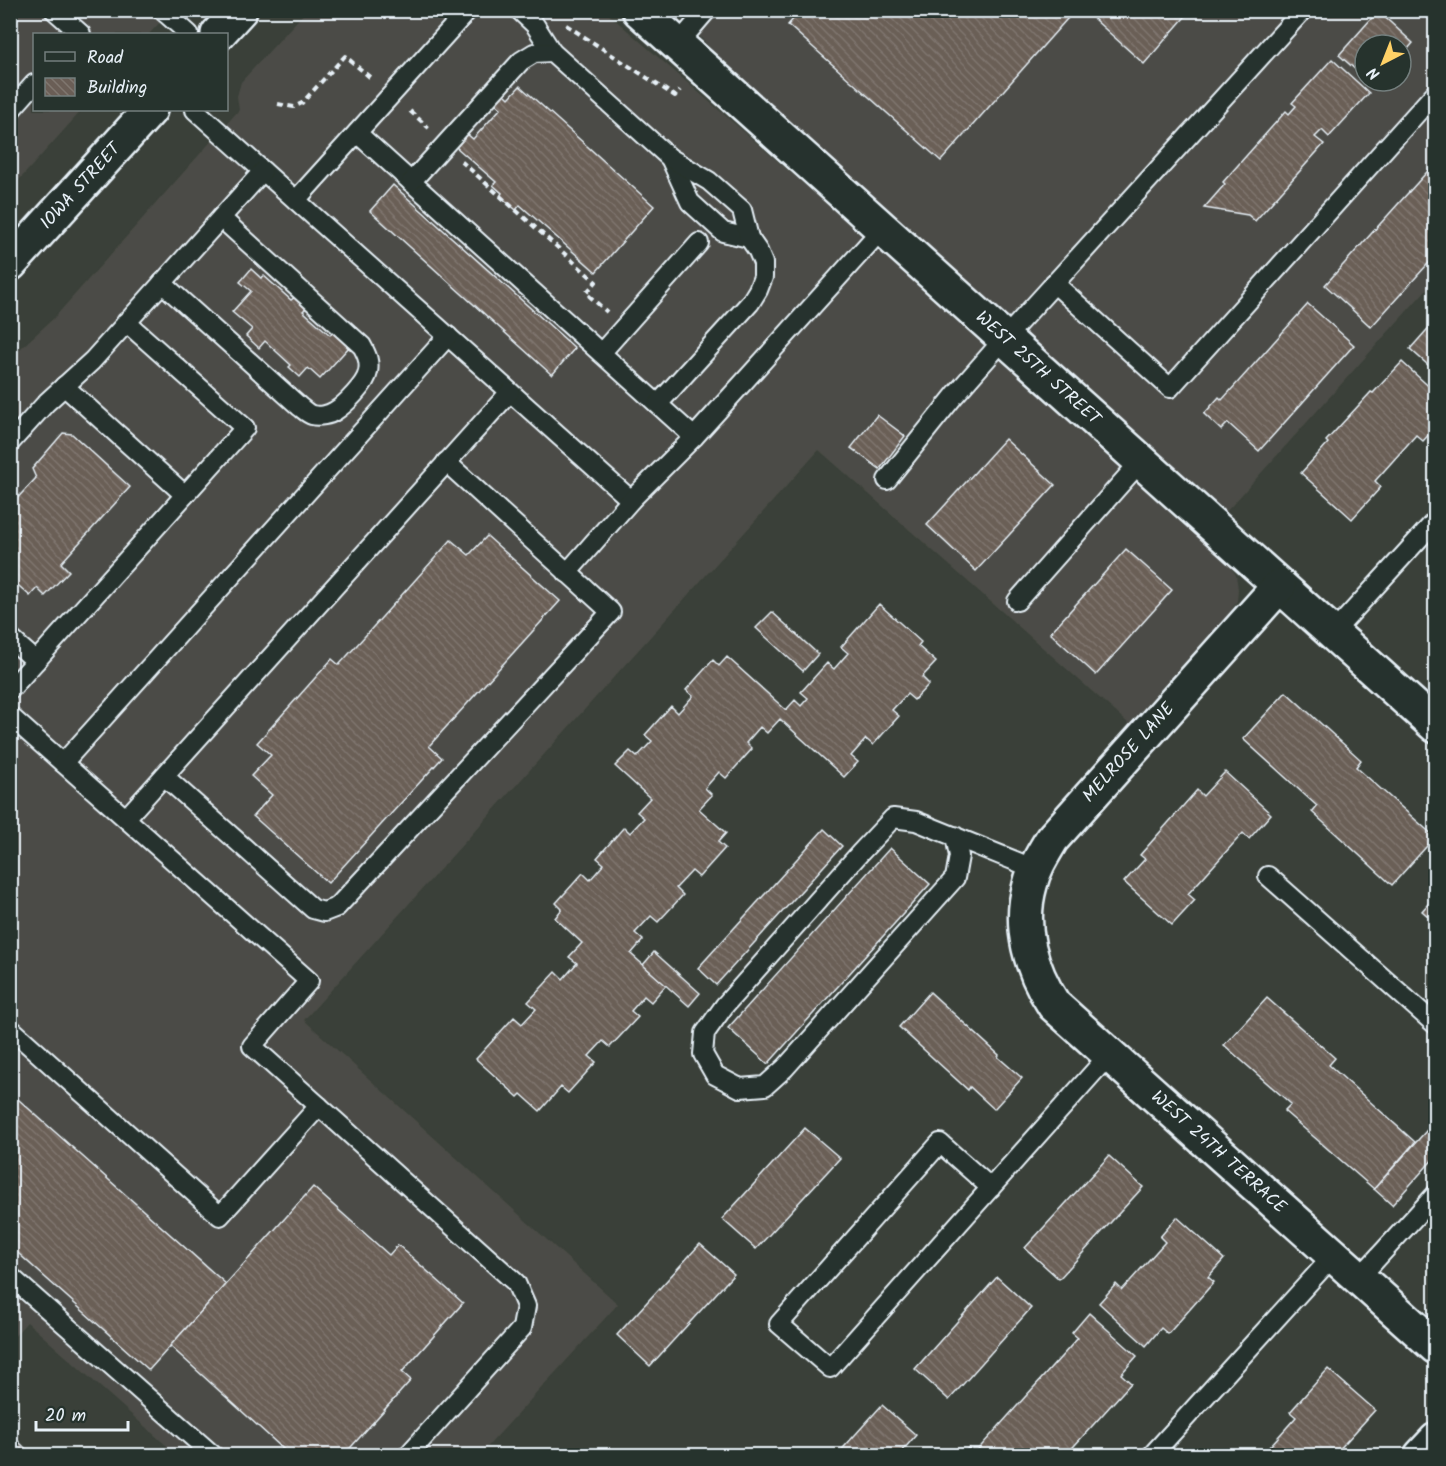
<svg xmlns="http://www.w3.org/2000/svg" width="1446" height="1466" font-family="Kalam,sans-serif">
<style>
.built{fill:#4b4c46;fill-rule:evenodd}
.building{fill:url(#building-back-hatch);stroke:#e8f1f8;stroke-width:1.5}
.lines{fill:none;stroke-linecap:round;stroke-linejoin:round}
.lane-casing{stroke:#e8f1f8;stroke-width:22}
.street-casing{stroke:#e8f1f8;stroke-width:38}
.highway-casing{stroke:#e8f1f8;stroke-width:38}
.path{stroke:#e8f1f8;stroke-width:4;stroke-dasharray:6 4.5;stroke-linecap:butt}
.lane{stroke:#26332d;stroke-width:18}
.street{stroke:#26332d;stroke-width:33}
.highway{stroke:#26332d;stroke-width:33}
.labels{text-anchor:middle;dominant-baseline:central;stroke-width:5;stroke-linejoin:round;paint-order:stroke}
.street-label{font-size:18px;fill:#e8f1f8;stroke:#26332d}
</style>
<defs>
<pattern id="building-back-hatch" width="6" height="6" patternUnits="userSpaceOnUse" patternTransform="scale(1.5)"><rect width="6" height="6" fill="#6a5e56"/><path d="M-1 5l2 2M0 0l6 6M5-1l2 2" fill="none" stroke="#7f766f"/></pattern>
</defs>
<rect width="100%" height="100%" fill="#3a4039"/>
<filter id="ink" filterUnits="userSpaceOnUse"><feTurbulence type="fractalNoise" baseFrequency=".0167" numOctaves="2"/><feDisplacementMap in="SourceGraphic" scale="12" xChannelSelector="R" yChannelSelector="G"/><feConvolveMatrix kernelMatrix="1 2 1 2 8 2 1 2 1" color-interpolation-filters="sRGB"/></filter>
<g filter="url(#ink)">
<!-- built -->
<g class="built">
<path d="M11,11H171L149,34H34V110H82L11,189Z"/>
<path d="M306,11H605L827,204L1229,565L1236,575L1238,589L1237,601L1230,612L1129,724L819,450L304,1020L618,1304L480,1455H177L27,1322L11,1340V357L54,318L239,110L237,96L241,82Z"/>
<path d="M677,11H1435V280L1226,512L720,59ZM1365,45H1401V81H1365Z"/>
</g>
<!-- building -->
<g class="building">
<path d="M801,10H1075L941,161L788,25Z"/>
<path d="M1084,10H1191L1144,64Z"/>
<path d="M1378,11L1413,43L1401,57V45H1365V78L1339,55Z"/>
<path d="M1332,59L1369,93L1329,137L1322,130L1315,137L1324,144L1255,221L1248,215L1204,208L1225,184L1223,182L1286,111L1289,114L1296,106L1292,103Z"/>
<path d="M520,86L654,206L596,272L520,205L516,210L500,196L502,193L493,185L496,182L456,147L467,134L473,139L501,108L495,103L504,93L509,98Z"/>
<path d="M1436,162V255L1371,327L1325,285Z"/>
<path d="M393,185L575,348L552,375L370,211Z"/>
<path d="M251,269L261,278L264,276L291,300L295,297L307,307L303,311L330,335L333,331L350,346L320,379L308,368L300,377L289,367L291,365L265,341L259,348L246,336L252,329L232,312L251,291L240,282Z"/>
<path d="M1308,304L1354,345L1259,451L1228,423L1221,430L1204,414L1219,397L1222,400Z"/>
<path d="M1433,323L1435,325L1436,324V372L1410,349Z"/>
<path d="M1402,362L1436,393V427L1423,441L1416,435L1375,481L1381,487L1352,519L1301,473L1328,443L1326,441L1371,392L1373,393Z"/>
<path d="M877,415L905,436L880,469L851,448Z"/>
<path d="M63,433L72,434L130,487L61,563L69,571L45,596L37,588L30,596L10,578V506L36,478L32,469Z"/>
<path d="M1005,439L1055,485L976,571L927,525Z"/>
<path d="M487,536L560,601L429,746L442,758L328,883L253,816L272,795L251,776L271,755L257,743L332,659L339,665L451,540L469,555Z"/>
<path d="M1126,549L1172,590L1096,675L1050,633Z"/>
<path d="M879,604L921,642L918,646L936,662L922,677L929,684L914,700L907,694L892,710L899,716L873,745L866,739L851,756L858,762L844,777L780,719L767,733L760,727L746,743L752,749L726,778L719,772L705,788L712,795L699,809L726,833L718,842L725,848L699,877L692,871L676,888L683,895L658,922L651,916L635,933L643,940L631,954L666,985L651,1002L644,996L631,1011L638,1017L610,1047L603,1041L589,1056L596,1062L568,1093L561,1087L540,1111L521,1094L518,1097L476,1059L514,1017L522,1024L536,1009L528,1002L556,972L563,979L577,963L569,957L582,943L555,918L562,909L556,903L583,873L590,880L604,864L597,858L624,827L630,833L644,818L637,812L650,798L615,766L630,751L637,757L652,741L645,735L671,706L678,713L693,696L686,690L713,660L719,666L727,657L786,710L795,700L801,706L808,698L801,692L827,663L834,669L848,653L841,647Z"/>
<path d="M772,612L818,654L803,671L756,628Z"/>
<path d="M1286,692L1361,760L1356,767L1435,837L1392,885L1312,812L1317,806L1243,739Z"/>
<path d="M1225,772L1271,814L1249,839L1243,833L1188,894L1195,900L1172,925L1124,882L1145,859L1140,855L1197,790L1203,796Z"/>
<path d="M824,829L842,846L716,985L698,968Z"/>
<path d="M890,848L930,884L768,1064L728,1028Z"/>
<path d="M1436,895V923L1422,911Z"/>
<path d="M654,952L700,993L689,1006L643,965Z"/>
<path d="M930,992L999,1055L998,1057L1022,1078L994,1109L970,1087L968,1090L899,1027Z"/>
<path d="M1267,998L1335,1058L1329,1065L1415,1142L1374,1189L1284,1111L1291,1104L1224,1045Z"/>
<path d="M10,1092L226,1284L149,1370L10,1246Z"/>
<path d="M1436,1120V1156L1392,1205L1374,1189Z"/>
<path d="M805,1128L840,1158L756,1249L722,1219Z"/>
<path d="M1109,1156L1143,1187L1059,1279L1025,1248Z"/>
<path d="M313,1187L389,1255L398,1245L463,1303L402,1372L411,1380L343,1456H291L170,1346Z"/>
<path d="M1177,1217L1224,1259L1208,1277L1214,1282L1168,1334L1161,1328L1146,1346L1099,1303L1116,1284L1122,1290L1165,1242L1160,1237Z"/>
<path d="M700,1244L734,1274L650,1366L617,1335Z"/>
<path d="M997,1277L1031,1308L949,1400L915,1369Z"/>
<path d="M1089,1313L1137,1356L1121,1374L1131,1383L1065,1456H962L968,1448L974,1454L1078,1338L1072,1333Z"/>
<path d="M1328,1369L1375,1410L1337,1452L1341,1456H1261L1296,1417L1290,1412Z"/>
<path d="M882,1405L916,1435L898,1456H836Z"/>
<path d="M17,1440L33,1456H10V1447Z"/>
</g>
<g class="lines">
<!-- lane casing -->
<g class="lane-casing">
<g id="lane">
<path d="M54,10L81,34"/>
<path d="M162,10L189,34"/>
<path d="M519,10L535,25L552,52"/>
<path d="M677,45L707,10"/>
<path d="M195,110L631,500"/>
<path d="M10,111L34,84"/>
<path d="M357,133L694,437"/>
<path d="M670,158L690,202L723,232L749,238"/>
<path d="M411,182L521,61L534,53L552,52L670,158L709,181L742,210L749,238L758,251L763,263V277L758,290L750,303L658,404"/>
<path d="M296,200L468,10"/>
<path d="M162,283L300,407C304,410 308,414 312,415C319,417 329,415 335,411C345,405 366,384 368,372C370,362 367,355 362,346L221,218"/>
<path d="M1054,283L1170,388L1436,92"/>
<path d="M601,353L699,243"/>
<path d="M64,386L185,495"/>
<path d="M10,443L47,402L92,361L263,171"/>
<path d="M887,480L955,395L1004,339L1303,10"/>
<path d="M567,573L631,500L694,437L882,229"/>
<path d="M1017,601L1140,462"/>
<path d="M1332,634L1436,520"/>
<path d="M10,638L36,661"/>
<path d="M10,690L245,428L126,322"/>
<path d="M10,716L309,981L252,1046L516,1283L526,1306L522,1328L407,1456"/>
<path d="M63,763L448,336"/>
<path d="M164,776L313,909L324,912L337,907L611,612L446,462"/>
<path d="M126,818L510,392"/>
<path d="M955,836L959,856L955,878L785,1068L765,1086L740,1088L715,1075L703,1054L705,1033L725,1005L860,853L893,818L916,821L1035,869"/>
<path d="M1268,876L1436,1025"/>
<path d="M10,1028L220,1216L319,1106"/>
<path d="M991,1188L940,1143L779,1324L830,1368L1109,1055"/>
<path d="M10,1276L214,1456"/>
<path d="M1359,1278L1436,1194"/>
<path d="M1151,1456L1334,1255"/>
</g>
</g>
<!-- street casing -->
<g class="street-casing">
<g id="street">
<path id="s1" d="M639,10L1436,726"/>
<path id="s2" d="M1279,586L1052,839C1043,854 1034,868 1030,885C1018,927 1031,970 1054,1005L1436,1347"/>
<path d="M1421,1456L1436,1440"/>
</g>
</g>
<!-- highway casing -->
<g class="highway-casing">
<g id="highway">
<path d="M218,34L240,10"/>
<path id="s3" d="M10,264L150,110"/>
</g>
</g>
<!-- path -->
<g class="path">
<path d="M566,25L675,96L680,90"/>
<path d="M278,104L294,107L302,103L345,56L372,79"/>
<path d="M410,111L429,128"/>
<path d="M461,161L596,282L586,293L607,312"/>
</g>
<!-- lane -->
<use href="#lane" class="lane"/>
<!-- street -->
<use href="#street" class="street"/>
<!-- highway -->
<use href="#highway" class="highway"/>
</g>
</g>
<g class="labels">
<!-- street labels -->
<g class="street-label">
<text stroke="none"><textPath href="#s3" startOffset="105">IOWA STREET</textPath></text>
<text stroke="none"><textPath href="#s1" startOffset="536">WEST 25TH STREET</textPath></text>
<text transform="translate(1129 753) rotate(-48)">MELROSE LANE</text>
<text stroke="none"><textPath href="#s2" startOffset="738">WEST 24TH TERRACE</textPath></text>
</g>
</g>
<!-- margin -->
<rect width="1446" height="1466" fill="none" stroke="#26332d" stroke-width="36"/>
<rect x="18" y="18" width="1410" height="1430" fill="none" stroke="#e8f1f8" stroke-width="2" filter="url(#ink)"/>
<!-- legend -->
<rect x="33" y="33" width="195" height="78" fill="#26332d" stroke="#747f7e" stroke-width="1.5"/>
<rect x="45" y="52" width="30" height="9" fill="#26332d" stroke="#747f7e" stroke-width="1.5"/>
<text x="87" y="63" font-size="18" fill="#e8f1f8">Road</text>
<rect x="45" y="78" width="30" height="18" fill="url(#building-back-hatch)" stroke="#747f7e" stroke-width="1.5"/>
<text x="87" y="93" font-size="18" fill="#e8f1f8">Building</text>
<!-- north arrow -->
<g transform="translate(1383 63) rotate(222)"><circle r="28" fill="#26332d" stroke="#747f7e" stroke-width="1.5"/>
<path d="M0-4.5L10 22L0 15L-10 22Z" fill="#ffd166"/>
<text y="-9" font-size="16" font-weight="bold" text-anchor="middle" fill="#e8f1f8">N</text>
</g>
<!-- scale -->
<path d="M36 1421v9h92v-9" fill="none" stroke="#e8f1f8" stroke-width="3"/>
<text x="45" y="1421" font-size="18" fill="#e8f1f8" stroke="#26332d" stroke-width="4.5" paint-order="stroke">20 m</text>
</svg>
